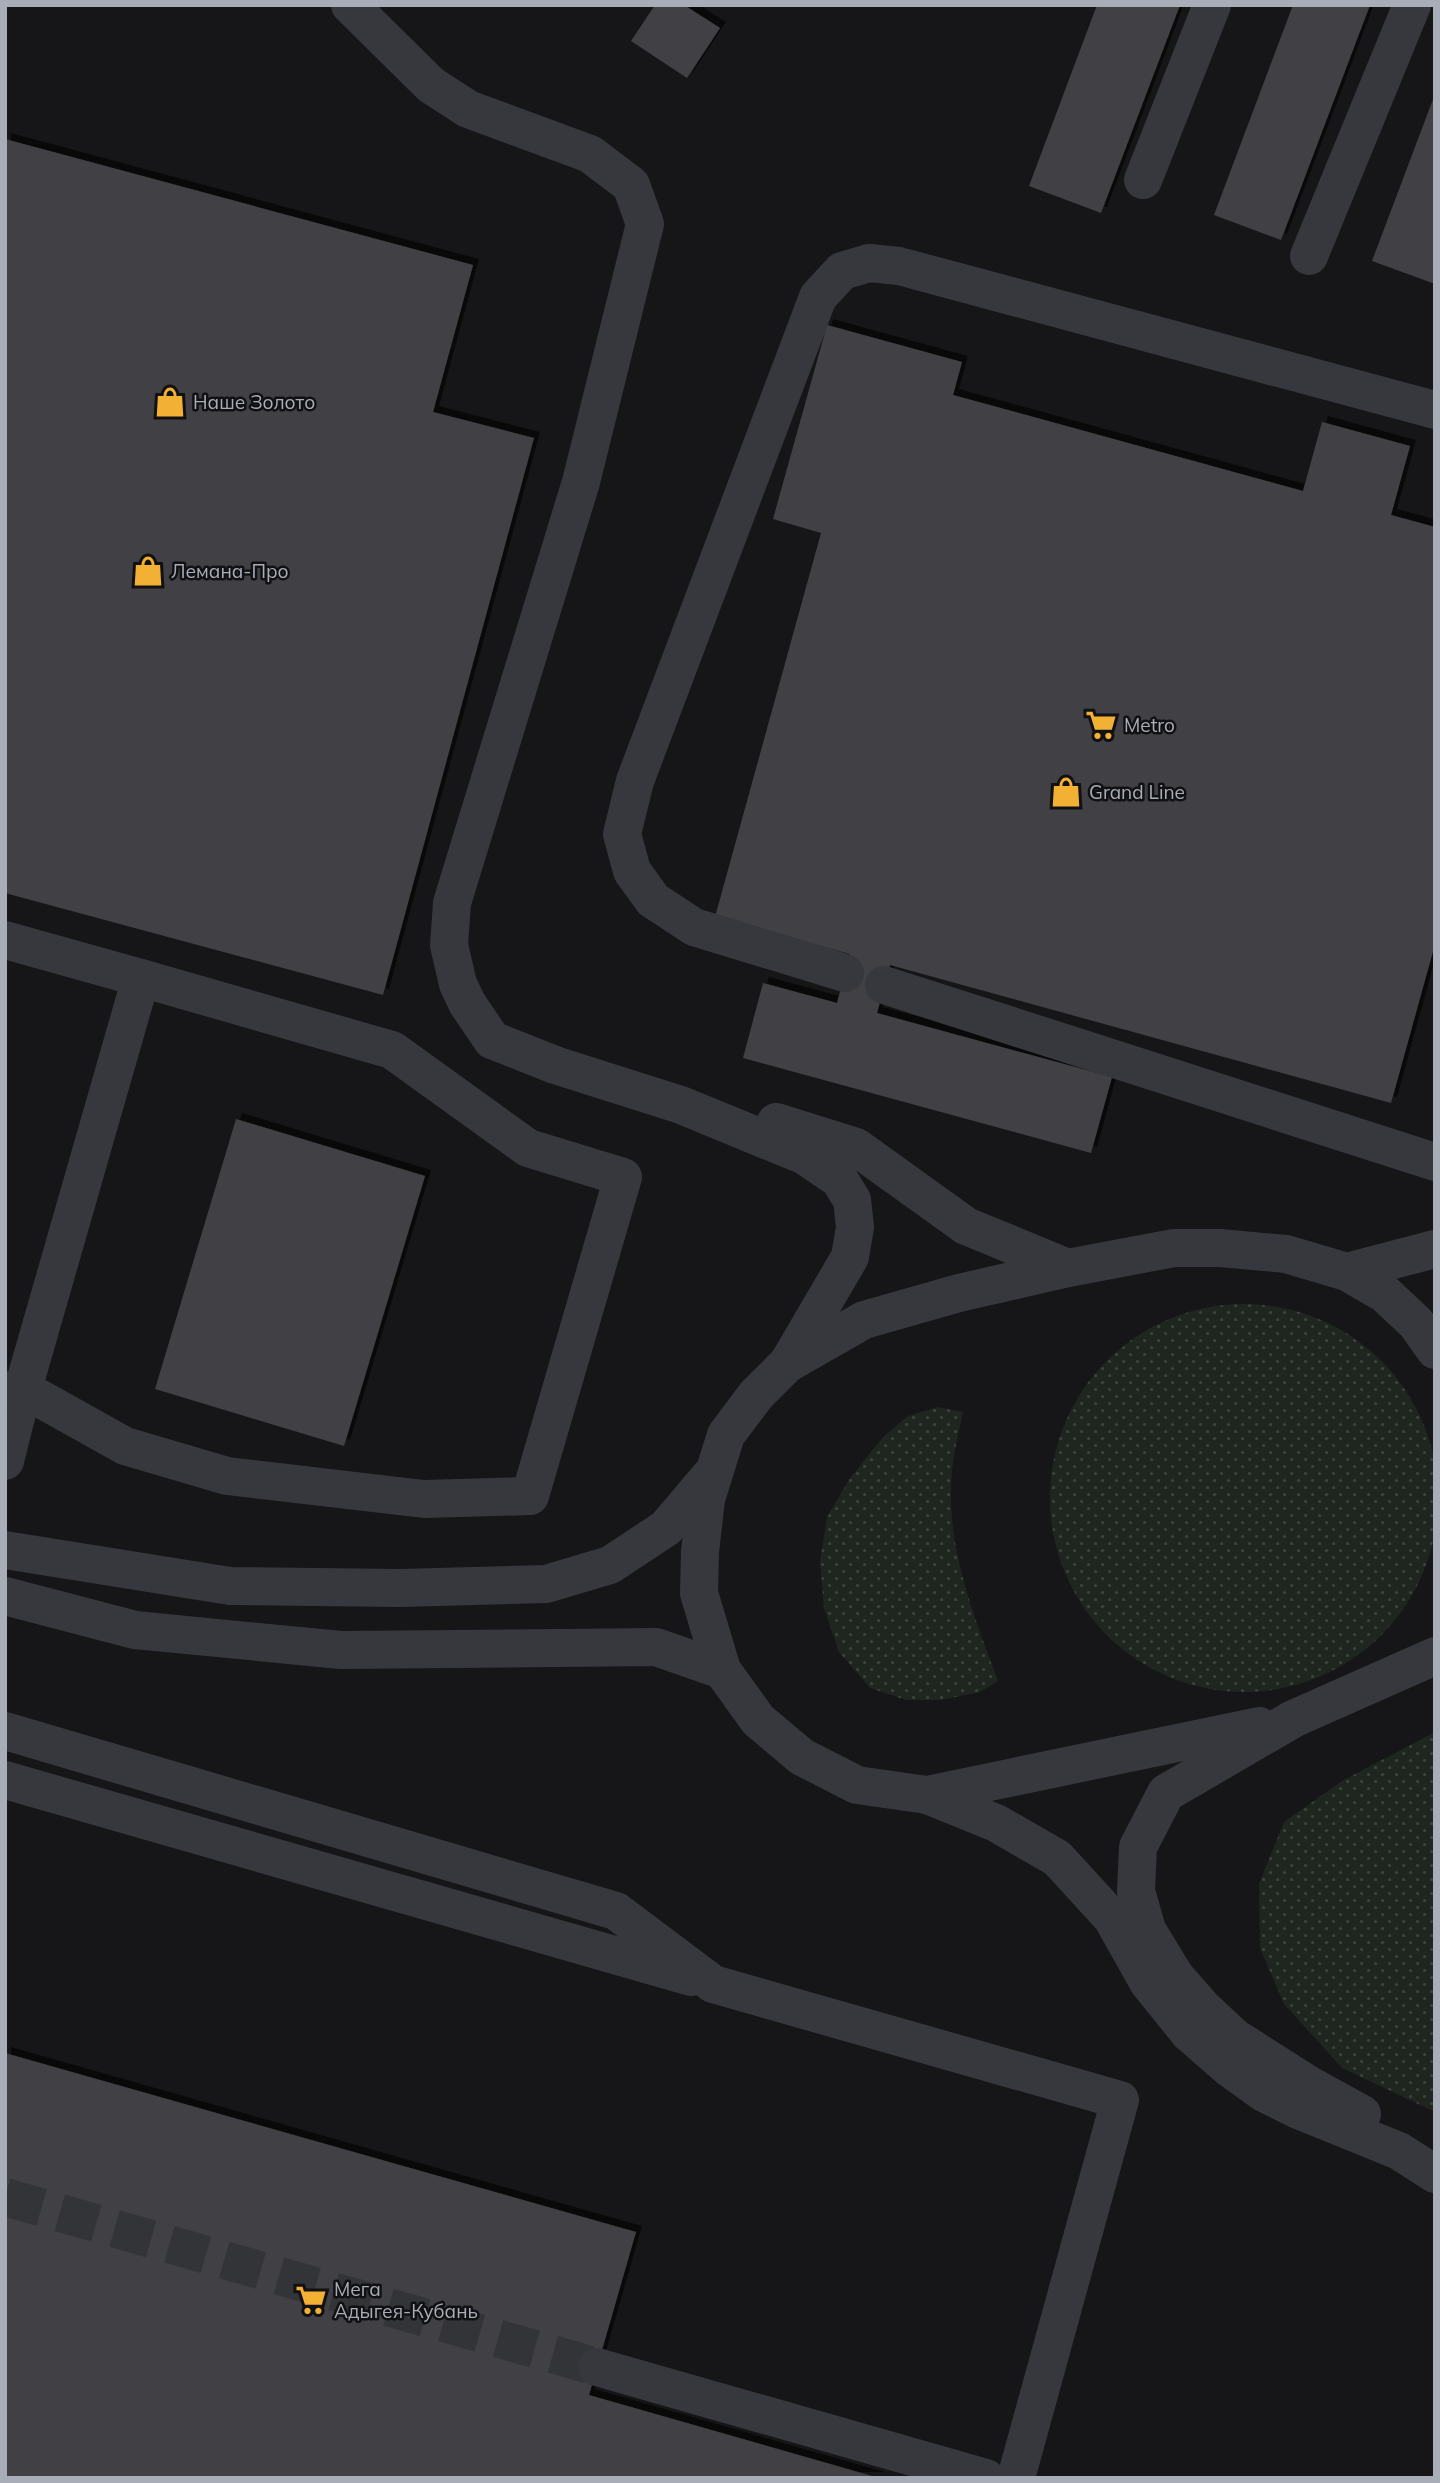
<svg xmlns="http://www.w3.org/2000/svg" width="1440" height="2483" font-family="Mulish,sans-serif">
<style>
.grass{fill:url(#grass-dots)}
.building{fill:#404145;filter:url(#shadow)}
.lines{fill:none;stroke-linecap:round;stroke-linejoin:round}
.minor-tunnel{stroke:#333438;stroke-width:38;stroke-dasharray:38 19;stroke-linecap:butt}
.minor{stroke:#37383d;stroke-width:38}
.labels{text-anchor:middle;dominant-baseline:central;stroke-width:5;stroke-linejoin:round;paint-order:stroke}
.poi-label{font-size:19px;fill:#a8adb8;stroke:#111113;text-anchor:start}
</style>
<defs>
<pattern id="grass-dots" width="8" height="8" patternUnits="userSpaceOnUse" patternTransform="scale(1.75)"><rect width="8" height="8" fill="#1e261f"/><path d="M2 2h.1M6 6h.1" fill="none" stroke="#3c433d" stroke-width="1.8" stroke-linecap="round"/></pattern>
<filter id="shadow"><feDropShadow dx="6" dy="-6" stdDeviation="0" flood-color="#0009"/></filter>
</defs>
<rect width="100%" height="100%" fill="#161618"/>
<!-- grass -->
<g class="grass">
<circle cx="1244" cy="1498" r="194"/>
<path d="M938,1407L963,1412C959,1431 954,1451 952,1471C945,1545 973,1613 998,1681L980,1692L941,1700H906L870,1688L839,1652L824,1608L820,1562L827,1517L850,1478L883,1437L908,1416Z"/>
<path d="M1435,1732V2112L1342,2068L1284,2004L1260,1948L1259,1884L1284,1822L1342,1781Z"/>
</g>
<!-- building -->
<g class="building">
<path d="M655,5H684L720,28L687,78L631,41Z"/>
<path d="M1097,5H1180L1101,213L1029,186Z"/>
<path d="M1293,5H1370L1281,240L1214,215Z"/>
<path d="M1435,94V284L1372,261Z"/>
<path d="M5,139L473,265L433,412L534,438L383,995L5,893Z"/>
<path d="M827,325L962,362L953,395L1303,491L1322,422L1410,446L1391,515L1435,527V944L1391,1103L890,965L877,1013L1112,1077L1091,1153L743,1058L763,983L837,1003L850,954L715,917L821,533L773,519Z"/>
<path d="M236,1119L425,1176L344,1446L155,1389Z"/>
<path d="M5,2053L636,2232L589,2395L879,2478H5Z"/>
</g>
<g class="lines">
<!-- minor-tunnel -->
<path class="minor-tunnel" d="M5,2197L597,2367"/>
<!-- minor -->
<g class="minor">
<path d="M350,5L431,85L468,109L590,154L631,185L645,224L581,482L452,903L449,945L458,984L467,1003L492,1040L555,1065L681,1105L805,1156L839,1179L852,1200L855,1227L850,1257L788,1363"/>
<path d="M1143,180L1212,5"/>
<path d="M1309,256L1412,5"/>
<path d="M5,940L141,978L23,1389L5,1461"/>
<path d="M845,973L694,927L653,900L632,871L622,834L635,781L818,297L842,271L869,263L899,266L1435,410"/>
<path d="M884,985L1435,1162"/>
<path d="M776,1122L856,1147L966,1226L1068,1268"/>
<path d="M1347,1272L1435,1249"/>
<path d="M1435,1350L1416,1323L1385,1294L1347,1272L1286,1254L1220,1248H1174L1068,1268L959,1293L864,1320L787,1364L756,1395L726,1435L706,1499L700,1552L699,1593L722,1670L758,1720L802,1757L857,1785L927,1795L996,1823L1057,1858L1112,1918L1148,1982L1189,2033L1228,2067L1264,2093L1298,2110L1399,2151L1435,2174"/>
<path d="M5,1391L23,1389L125,1446L227,1476L424,1499L530,1496L623,1177L528,1148L392,1050L141,978"/>
<path d="M5,1550L230,1586L400,1588L546,1584L610,1565L666,1528L710,1476"/>
<path d="M5,1596L135,1630L341,1650L656,1647L722,1670"/>
<path d="M5,1731L616,1911L713,1984L1120,2100L1016,2478"/>
<path d="M5,1780L691,1977"/>
<path d="M927,1795L1259,1726"/>
<path d="M1362,2114L1311,2086L1234,2037L1203,2008L1175,1976L1147,1930L1136,1891L1138,1847L1166,1793L1293,1719L1435,1656"/>
<path d="M597,2367L986,2478"/>
</g>
</g>
<!-- icons -->
<defs>
<g id="shop-bare" transform="scale(2.415)"><path d="M-5-2.5h2.3a2.7 3.5 0 0 1 5.4 0H5L5.5 6h-11ZM-1.5-2.5h3a1.5 2.3 0 0 0-3 0Z" fill="#f2b134" stroke="#111113" stroke-width="2.5" paint-order="stroke"/></g>
<g id="supermarket-bare" transform="scale(2.415)"><path d="M-6-5.5h2.5l.6 2H6L4.5 2H-2.5L-4.4-4H-6ZM-1.5 3.2a1.3 1.3 0 1 0 .1 0ZM3 3.2a1.3 1.3 0 1 0 .1 0Z" fill="#f2b134" stroke="#111113" stroke-width="2.5" paint-order="stroke"/></g>
</defs>
<g fill-rule="evenodd">
<use href="#shop-bare" x="170" y="402"/>
<use href="#shop-bare" x="148" y="571"/>
<use href="#supermarket-bare" x="1101" y="725"/>
<use href="#shop-bare" x="1066" y="792"/>
<use href="#supermarket-bare" x="311" y="2300"/>
</g>
<g class="labels">
<!-- poi labels -->
<g class="poi-label">
<text x="193" y="402">Наше Золото</text>
<text x="171" y="571">Лемана-Про</text>
<text x="1124" y="725">Metro</text>
<text x="1089" y="792">Grand Line</text>
<text x="334" y="2289">Мега<tspan x="334" dy="22">Адыгея-Кубань</tspan></text>
</g>
</g>
<!-- border -->
<rect width="1440" height="2483" fill="none" stroke="#a8adb8" stroke-width="14"/>
</svg>
